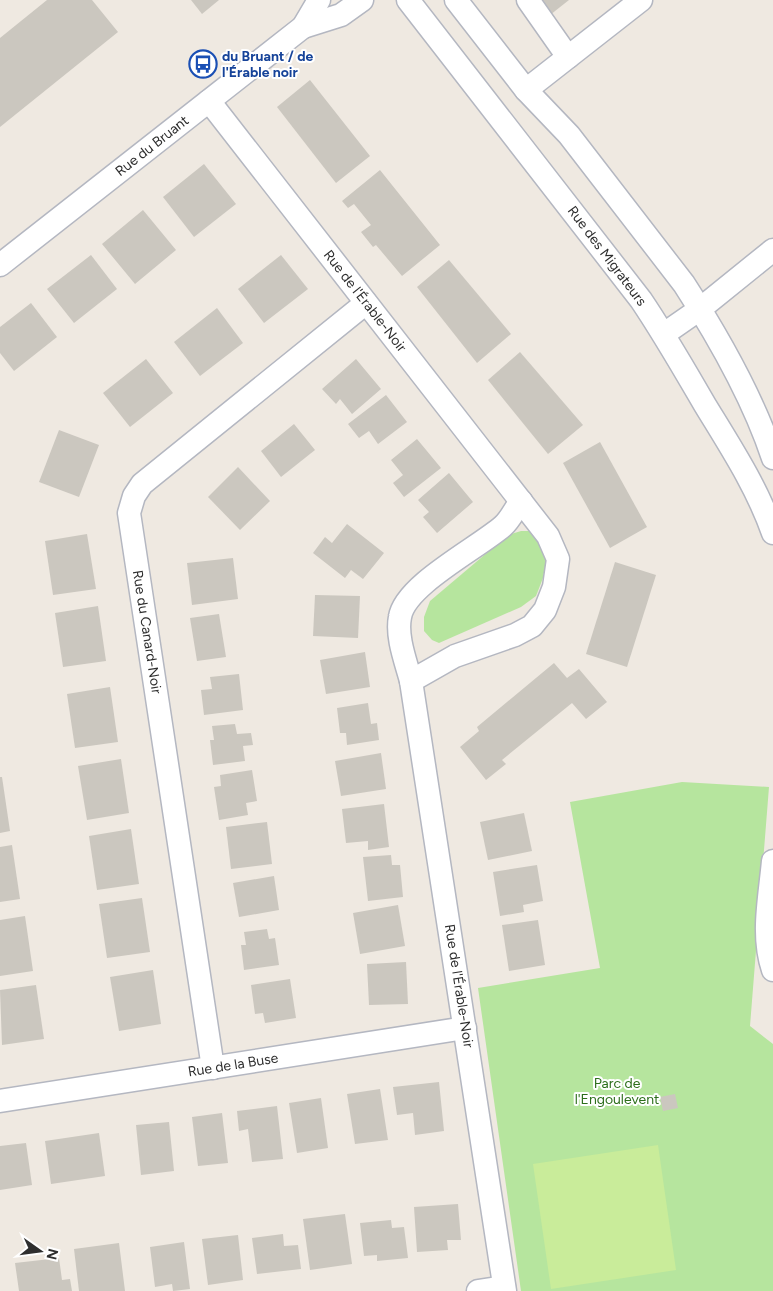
<svg xmlns="http://www.w3.org/2000/svg" width="773" height="1291" font-family="Figtree,sans-serif">
<style>
.green{fill:#b6e59e}
.pitch{fill:#c9ec9a}
.building{fill:#cbc7bf}
.lines{fill:none;stroke-linecap:round;stroke-linejoin:round}
.minor-casing{stroke:#b4b7c1;stroke-width:25}
.minor{stroke:#fff;stroke-width:22}
.labels{text-anchor:middle;dominant-baseline:central;stroke-width:4;stroke-linejoin:round;paint-order:stroke}
.transit-label{font-size:14px;font-weight:bold;fill:#164399;stroke:#fff;text-anchor:start}
.street-label{font-size:14px;fill:#2e2e2e;stroke:#fff}
.park-label{font-size:14px;fill:#2c6e1b;stroke:#fff}
</style>
<rect width="100%" height="100%" fill="#efe9e1"/>
<!-- green -->
<g class="green">
<path d="M521,531H534L547,557L543,578L536,596L521,607L439,643L432,640L424,631V617L430,601L508,535Z"/>
<path d="M682,782L769,787L750,1026L773,1044V1291H521L478,988L600,968L570,802Z"/>
</g>
<!-- pitch -->
<path class="pitch" d="M658,1145L676,1270L551,1289L533,1164Z"/>
<!-- building -->
<g class="building">
<path d="M47,0H92L118,32L0,127V38Z"/>
<path d="M191,0H219L202,14Z"/>
<path d="M538,0H569L550,15Z"/>
<path d="M310,80L370,156L336,183L277,107Z"/>
<path d="M204,164L236,204L194,237L163,197Z"/>
<path d="M380,170L440,245L402,276L376,245L373,247L361,232L371,225L354,204L348,208L342,201Z"/>
<path d="M143,210L176,250L135,284L102,244Z"/>
<path d="M91,255L117,289L74,323L47,289Z"/>
<path d="M281,255L308,289L264,323L238,289Z"/>
<path d="M449,260L511,334L477,363L417,287Z"/>
<path d="M31,303L57,337L14,371L0,353V327Z"/>
<path d="M217,308L243,343L200,376L174,342Z"/>
<path d="M520,352L583,425L548,454L488,380Z"/>
<path d="M146,359L173,393L130,427L103,393Z"/>
<path d="M356,359L381,389L352,414L340,399L336,404L322,389Z"/>
<path d="M386,395L407,422L378,444L369,431L359,438L348,424Z"/>
<path d="M294,424L315,450L281,477L261,451Z"/>
<path d="M59,430L99,445L79,497L39,482Z"/>
<path d="M417,439L441,468L404,497L393,483L403,475L391,460Z"/>
<path d="M600,442L647,527L610,548L563,463Z"/>
<path d="M238,467L270,501L240,530L208,497Z"/>
<path d="M449,473L473,502L437,533L423,517L429,512L418,500Z"/>
<path d="M347,524L384,553L363,579L351,570L345,578L313,553L325,537L332,543Z"/>
<path d="M87,534L96,589L53,595L45,541Z"/>
<path d="M233,558L238,599L192,605L187,563Z"/>
<path d="M615,562L656,575L627,667L586,654Z"/>
<path d="M315,595L360,596L358,638L313,636Z"/>
<path d="M98,606L106,661L63,667L55,613Z"/>
<path d="M219,614L226,657L197,661L190,618Z"/>
<path d="M365,652L370,687L326,694L320,660Z"/>
<path d="M554,663L567,678L579,669L607,702L586,719L572,703L502,760L506,764L486,780L460,747L479,731L477,727Z"/>
<path d="M239,674L243,710L204,715L201,690L212,689L210,677Z"/>
<path d="M110,687L118,742L75,748L67,694Z"/>
<path d="M368,703L371,724L377,723L379,740L347,745L346,733H340L337,708Z"/>
<path d="M235,724L237,734L251,733L253,745L243,746L245,761L213,765L210,740H214L212,726Z"/>
<path d="M381,753L386,789L341,796L335,761Z"/>
<path d="M121,759L129,813L87,820L78,766Z"/>
<path d="M252,770L257,801L246,803L248,815L219,820L214,787L221,786L220,775Z"/>
<path d="M0,777H2L10,831L0,833Z"/>
<path d="M384,804L389,847L368,850V841L346,843L342,809Z"/>
<path d="M524,813L532,851L488,860L480,822Z"/>
<path d="M267,822L272,864L231,869L226,827Z"/>
<path d="M131,829L139,884L97,890L89,836Z"/>
<path d="M12,845L20,899L0,902V847Z"/>
<path d="M391,855L392,865H400L403,897L368,901L363,857Z"/>
<path d="M537,865L543,901L523,905L524,912L500,916L493,872Z"/>
<path d="M274,876L279,910L239,917L233,883Z"/>
<path d="M142,898L150,952L107,958L99,904Z"/>
<path d="M398,905L405,946L360,954L353,913Z"/>
<path d="M25,916L33,971L0,976V920Z"/>
<path d="M538,920L545,965L509,971L502,925Z"/>
<path d="M267,929L269,939L275,938L279,965L244,970L241,945H246L244,932Z"/>
<path d="M406,962L408,1004L369,1005L367,964Z"/>
<path d="M153,970L161,1024L119,1031L110,977Z"/>
<path d="M290,979L296,1018L265,1023L263,1013L255,1014L251,985Z"/>
<path d="M36,985L44,1039L2,1045L0,990Z"/>
<path d="M439,1082L444,1131L415,1135L413,1113L397,1115L393,1087Z"/>
<path d="M380,1089L388,1140L355,1144L347,1094Z"/>
<path d="M675,1094L678,1108L663,1111L660,1097Z"/>
<path d="M321,1098L328,1148L297,1153L289,1103Z"/>
<path d="M277,1106L283,1159L252,1162L248,1129L239,1131L237,1111Z"/>
<path d="M222,1113L228,1163L198,1166L192,1117Z"/>
<path d="M169,1122L174,1171L141,1175L136,1125Z"/>
<path d="M99,1133L105,1176L51,1184L45,1141Z"/>
<path d="M26,1143L32,1185L0,1190V1146Z"/>
<path d="M458,1204L461,1240H447L448,1250L417,1252L414,1207Z"/>
<path d="M345,1214L352,1264L310,1270L303,1219Z"/>
<path d="M391,1220L392,1228L404,1227L408,1258L377,1261V1255L364,1256L360,1223Z"/>
<path d="M283,1234L284,1246L298,1245L301,1269L257,1274L252,1238Z"/>
<path d="M238,1235L243,1280L208,1285L202,1239Z"/>
<path d="M184,1242L190,1289L173,1291L172,1284L155,1287L150,1247Z"/>
<path d="M119,1243L125,1291H79L74,1249Z"/>
<path d="M59,1258L62,1280L70,1279L72,1291H19L15,1263Z"/>
</g>
<g class="lines">
<!-- minor casing -->
<g class="minor-casing">
<g id="minor">
<path d="M408,0L641,300C664,334 684,369 705,405C730,446 757,487 773,533"/>
<path d="M456,0L526,90L569,135L684,284C717,335 754,401 773,458"/>
<path d="M528,0L568,57"/>
<path d="M303,27L341,15L362,0"/>
<path d="M526,90L641,0"/>
<path d="M209,101L548,536L558,559L554,587L545,610L532,626L515,635L455,656L411,681"/>
<path d="M0,265L303,27L319,0"/>
<path d="M664,334L700,309L773,250"/>
<path d="M773,861C770,896 761,935 773,970"/>
<path d="M213,1068L129,513L134,496L142,484L366,303"/>
<path d="M0,1101L465,1028"/>
<path d="M478,1291L504,1287"/>
<path d="M505,1291L411,681C406,662 396,637 400,617C405,585 478,548 503,526C510,520 515,509 521,501"/>
</g>
</g>
<!-- minor -->
<use href="#minor" class="minor"/>
</g>
<!-- icons -->
<defs>
<g id="bus-ring" transform="scale(1.4375)"><circle r="9.5" fill="#fff" stroke="#1a4fb4" stroke-width="1.5"/><path d="M-5-6H5V4H4V6H2V4H-2V6H-4V4H-5ZM-3.5-4V0h7V-4ZM-3.5 1.2v1.5H-2V1.2ZM2 1.2v1.5H3.5V1.2Z" fill="#1a4fb4"/></g>
</defs>
<g fill-rule="evenodd">
<use href="#bus-ring" x="203" y="64"/>
</g>
<g class="labels">
<!-- transit labels -->
<g class="transit-label">
<text x="222" y="56">du Bruant / de<tspan x="222" dy="16">l'Érable noir</tspan></text>
</g>
<!-- street labels -->
<g class="street-label">
<text transform="translate(152 146) rotate(-38)">Rue du Bruant</text>
<text transform="translate(607 256) rotate(53)">Rue des Migrateurs</text>
<text transform="translate(365 301) rotate(52)">Rue de l'Érable-Noir</text>
<text transform="translate(147 632) rotate(81)">Rue du Canard-Noir</text>
<text transform="translate(459 986) rotate(81)">Rue de l'Érable-Noir</text>
<text transform="translate(233 1065) rotate(-9)">Rue de la Buse</text>
</g>
<!-- park labels -->
<g class="park-label">
<text x="617" y="1083">Parc de<tspan x="617" dy="16">l'Engoulevent</tspan></text>
</g>
</g>
<!-- north arrow -->
<g transform="translate(40 1251) rotate(104)" stroke="#ffffff" stroke-width="4" paint-order="stroke">
<path d="M0-4L9 19L0 12L-9 19Z" fill="#2e2e2e"/>
<text y="-8" font-size="14" font-weight="bold" text-anchor="middle" fill="#2e2e2e">N</text>
</g>
</svg>
